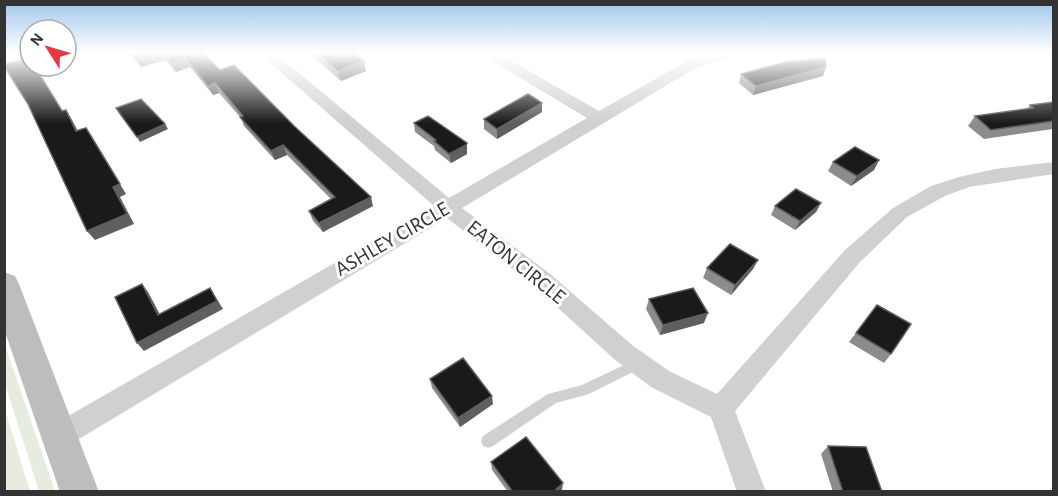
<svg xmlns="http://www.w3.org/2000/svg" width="1058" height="496" font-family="'Alegreya Sans',sans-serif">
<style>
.green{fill:#e6ecdf}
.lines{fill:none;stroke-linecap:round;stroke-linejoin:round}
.lane{fill:#d0d0d0;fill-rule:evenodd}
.street{fill:#d0d0d0;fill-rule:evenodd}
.secondary{fill:#bdbdbd;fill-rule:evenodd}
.wall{fill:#8c8c8c}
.shaded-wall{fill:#5f5f5f}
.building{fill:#1a1a1a;stroke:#5f5f5f;stroke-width:1.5}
.labels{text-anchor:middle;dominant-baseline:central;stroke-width:6;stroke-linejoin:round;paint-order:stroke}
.street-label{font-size:21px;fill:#333;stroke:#fff}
</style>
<rect width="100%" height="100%" fill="#fff"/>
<!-- green -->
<g class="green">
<path d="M4,345H5L55,491H39L5,384Z"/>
<path d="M4,410H5L30,491H5Z"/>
</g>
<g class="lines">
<!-- lane -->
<path class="lane" d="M639,358L643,359L645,363L643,367L589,394L556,403L493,446L488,448L483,446L481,441L483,436L548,394L582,385Z"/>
<!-- street -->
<path class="street" d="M259,53H275L449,198L587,118L479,53H497L599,111L687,61L714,53H737L735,56L697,67L462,208L549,273L632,345L669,371L717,394L845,250L893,208L931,186L959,177L995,169L1054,162V174L969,187L945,196L907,217L860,262L735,411L766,492H737L711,417L651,387L614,359L533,285L447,218L69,445L59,449L49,445L45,436L49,427L434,206Z"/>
<!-- secondary -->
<path class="secondary" d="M4,272L15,276L19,284L99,492H60L4,329Z"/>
</g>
<!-- wall -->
<g class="wall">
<path d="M128,53H203L220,70L373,206L323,232L313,221L309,211L331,199L287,155L275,160L244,126L241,118L219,93L213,95L190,67L176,72L165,60L141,67Z"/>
<path d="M309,53H354L364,61L366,71L341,81Z"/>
<path d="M826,67L823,76L753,95L739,83L741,74Z"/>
<path d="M1053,102V129L984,139L968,126L975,116L1027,109L1030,105Z"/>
<path d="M542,103V112L497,139L484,129V118Z"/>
<path d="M414,123L467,143V154L451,163L435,150L434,146L415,132Z"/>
<path d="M879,160L874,170L851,186L828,171L833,162Z"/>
<path d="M821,203L816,212L795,230L771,215L775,206Z"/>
<path d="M758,260L753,269L731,295L703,278L707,268Z"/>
<path d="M649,299L704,323L660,335L646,309Z"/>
<path d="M877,305L891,354L884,363L849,342Z"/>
<path d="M430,379L493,404L460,427L432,388Z"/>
<path d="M828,446L882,492H833L821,454Z"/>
<path d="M491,462L562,490L561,492H508L492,470Z"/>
</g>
<!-- shaded-wall -->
<g class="shaded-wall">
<path d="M153,53H162L165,60L141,67L136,58Z"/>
<path d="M185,58L190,67L176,72L171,63Z"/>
<path d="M364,61L366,71L341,81L338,71Z"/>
<path d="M826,67L823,76L753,95L756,86Z"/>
<path d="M215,83L219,93L213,95L208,86Z"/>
<path d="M542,103V112L497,139V129Z"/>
<path d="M66,110L72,120L83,141L76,131Z"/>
<path d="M165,124L168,129L140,142L137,137Z"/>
<path d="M86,128L126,194L120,197L134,224L95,240L87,231L113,187Z"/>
<path d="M467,143V154L451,163L449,154Z"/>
<path d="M283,145L287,155L275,160L271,151Z"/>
<path d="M879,160L874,170L851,186L857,176Z"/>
<path d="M371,197L373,206L323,232L319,223Z"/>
<path d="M821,203L816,212L795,230L800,221Z"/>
<path d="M758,260L753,269L731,295L735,285Z"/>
<path d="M142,284L148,292L165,324L158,315Z"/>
<path d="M210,288L223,309L144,351L137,343Z"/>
<path d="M708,313L704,323L660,335L663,325Z"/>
<path d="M492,396L493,404L460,427L458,418Z"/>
<path d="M563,483L562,490L561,492H553Z"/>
</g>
<!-- building -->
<g class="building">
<path d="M131,53H153L136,58Z"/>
<path d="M163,53H203L220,70L234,65L294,126L371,197L319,223L309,211L335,197L283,145L271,151L240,117L243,116L215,83L208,86L185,58L171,63Z"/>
<path d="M317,53H354L364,61L338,71Z"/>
<path d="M825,58L826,67L756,86L741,74L786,62Z"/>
<path d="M27,59L30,63V66H32L42,78L62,111L66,110L76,131L86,128L120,184L113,187L127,214L87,231L28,104L4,66V64Z"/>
<path d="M528,94L542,103L497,129L484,119Z"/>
<path d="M141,99L165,124L137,137L116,108Z"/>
<path d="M1053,102V121L991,130L975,116L1033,108L1030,105Z"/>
<path d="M428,116L467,143L466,145L449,154L434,141L436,140L414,123Z"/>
<path d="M855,147L879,160L857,176L833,162Z"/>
<path d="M796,189L821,203L800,221L775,206Z"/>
<path d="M730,244L758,260L735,285L707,268Z"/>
<path d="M142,284L158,315L210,288L217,301L137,343L115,297Z"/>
<path d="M693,288L708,313L663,325L649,299Z"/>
<path d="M877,305L911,324L891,354L856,333Z"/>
<path d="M463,358L492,396L458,418L430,379Z"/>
<path d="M526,437L563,483L553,492H513L491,462Z"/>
<path d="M828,446L866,447L882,492H843Z"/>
</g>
<!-- sky -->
<linearGradient id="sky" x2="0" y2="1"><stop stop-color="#9ec6ea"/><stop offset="0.43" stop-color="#fff"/><stop offset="1" stop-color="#fff" stop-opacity="0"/></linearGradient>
<rect width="1058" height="123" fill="url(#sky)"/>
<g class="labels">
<!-- street labels -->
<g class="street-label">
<text transform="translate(392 239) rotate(-30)">ASHLEY CIRCLE</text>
<text transform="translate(516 262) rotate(39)">EATON CIRCLE</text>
</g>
</g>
<!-- border -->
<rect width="1058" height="496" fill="none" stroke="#333333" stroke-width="12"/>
<!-- north arrow -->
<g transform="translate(48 48) rotate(307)"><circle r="28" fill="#ffffff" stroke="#adadad" stroke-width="1.5"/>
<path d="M0-4.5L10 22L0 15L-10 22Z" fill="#e63946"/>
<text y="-9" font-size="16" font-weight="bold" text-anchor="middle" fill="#333333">N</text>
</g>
</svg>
